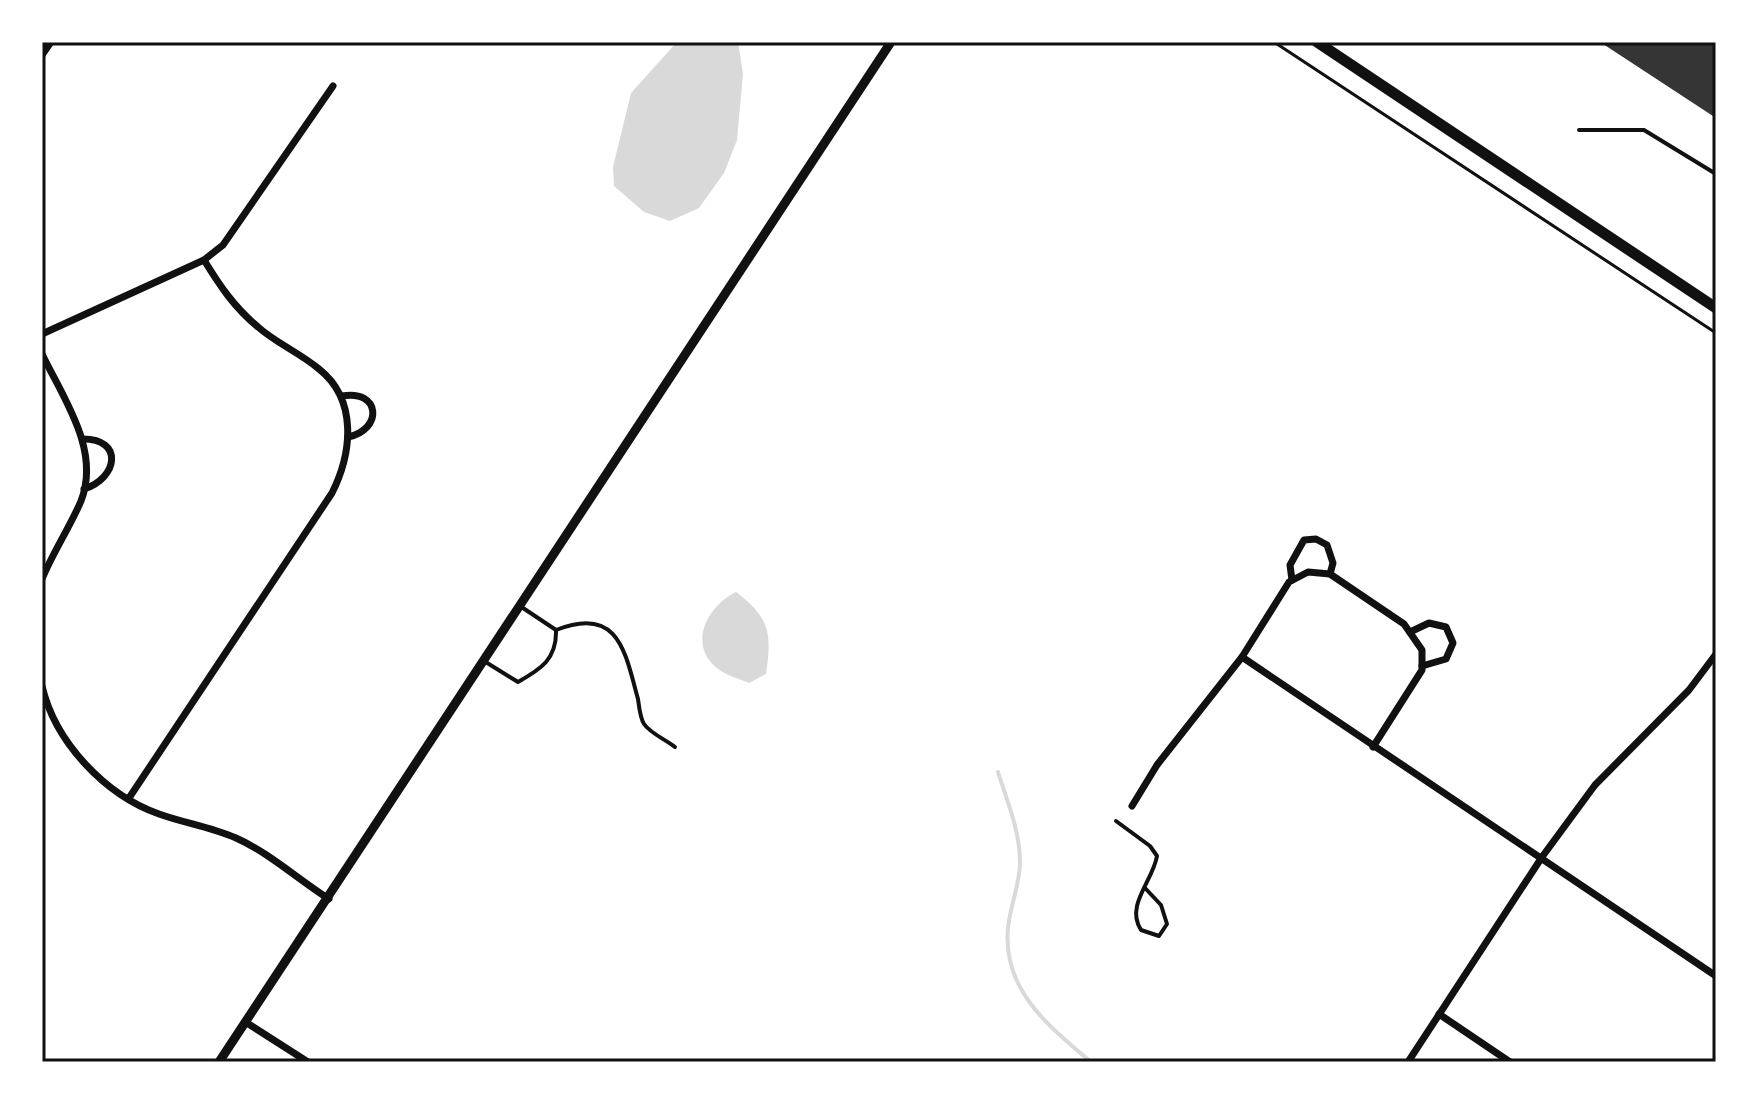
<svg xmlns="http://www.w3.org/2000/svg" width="1758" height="1104" font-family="'PT Sans',sans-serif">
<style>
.water{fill:#d9d9d9}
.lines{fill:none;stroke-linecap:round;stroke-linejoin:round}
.stream{stroke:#d9d9d9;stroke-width:4}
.building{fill:#353535}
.path{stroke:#111;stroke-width:3}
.service{stroke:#111;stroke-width:4}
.minor{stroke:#111;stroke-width:7}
.tertiary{stroke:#111;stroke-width:9}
.secondary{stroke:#111;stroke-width:11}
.neatline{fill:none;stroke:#111;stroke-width:3}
</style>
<rect width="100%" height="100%" fill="#fff"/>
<!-- water -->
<g class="water">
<path d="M677,42H738L743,74L737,140L724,173L699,208L670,221L644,212L614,186L613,167L631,93Z"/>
<path d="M736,592C770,618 772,633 766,674L749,683C740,679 729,676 721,671C685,647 707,606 736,592Z"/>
</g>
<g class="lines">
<!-- stream -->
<path class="stream" d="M998,772C1007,801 1020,831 1020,862C1020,884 1010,906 1008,928C1002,989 1048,1026 1091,1062"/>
</g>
<!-- building -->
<path class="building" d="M1600,42H1716V118Z"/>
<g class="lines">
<!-- path -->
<path class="path" d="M1274,42L1716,333"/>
<!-- service -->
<g class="service">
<path d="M1579,130H1644L1716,174"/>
<path d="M520,606L556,630C619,605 625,652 638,699C639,706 640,718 644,724C650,733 666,740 675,747"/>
<path d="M484,661L518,682C541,669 557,659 556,630"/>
<path d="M1116,821L1150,846L1157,856C1153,881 1125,905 1141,930L1159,936L1167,924L1161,905L1145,888"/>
</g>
<!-- minor -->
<g class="minor">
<path d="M42,55L51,42"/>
<path d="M42,334L204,260L223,245L333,86"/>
<path d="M42,354C63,398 101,450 81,501C70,527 53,552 42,579"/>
<path d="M342,396C381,389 383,430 348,437"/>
<path d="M83,439C124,439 118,478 84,489"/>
<path d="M1292,580L1290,565L1304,540L1316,539L1327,545L1333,563L1330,574"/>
<path d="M1410,632L1429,623L1446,627L1453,643L1446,659L1422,666"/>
<path d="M1242,657L1716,976"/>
<path d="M42,686C55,742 105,795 159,814C184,823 211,827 236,838C268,852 299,880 329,899"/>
<path d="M129,798L332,493C352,453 358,400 319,369C300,353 276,343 258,327C234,307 220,286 204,260"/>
<path d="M1132,806L1157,765L1242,657L1289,582L1308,572L1330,574L1404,624L1422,650V670L1373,747"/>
<path d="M1439,1014L1510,1062"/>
<path d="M247,1023L308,1062"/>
<path d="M1408,1062L1542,857L1595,785L1689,690L1716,654"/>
</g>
<!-- tertiary -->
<path class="tertiary" d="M219,1062L891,42"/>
<!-- secondary -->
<path class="secondary" d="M1317,42L1716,308"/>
</g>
<!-- border -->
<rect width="1758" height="1104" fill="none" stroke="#ffffff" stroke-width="88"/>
<rect x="44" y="44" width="1670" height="1016" class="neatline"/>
</svg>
